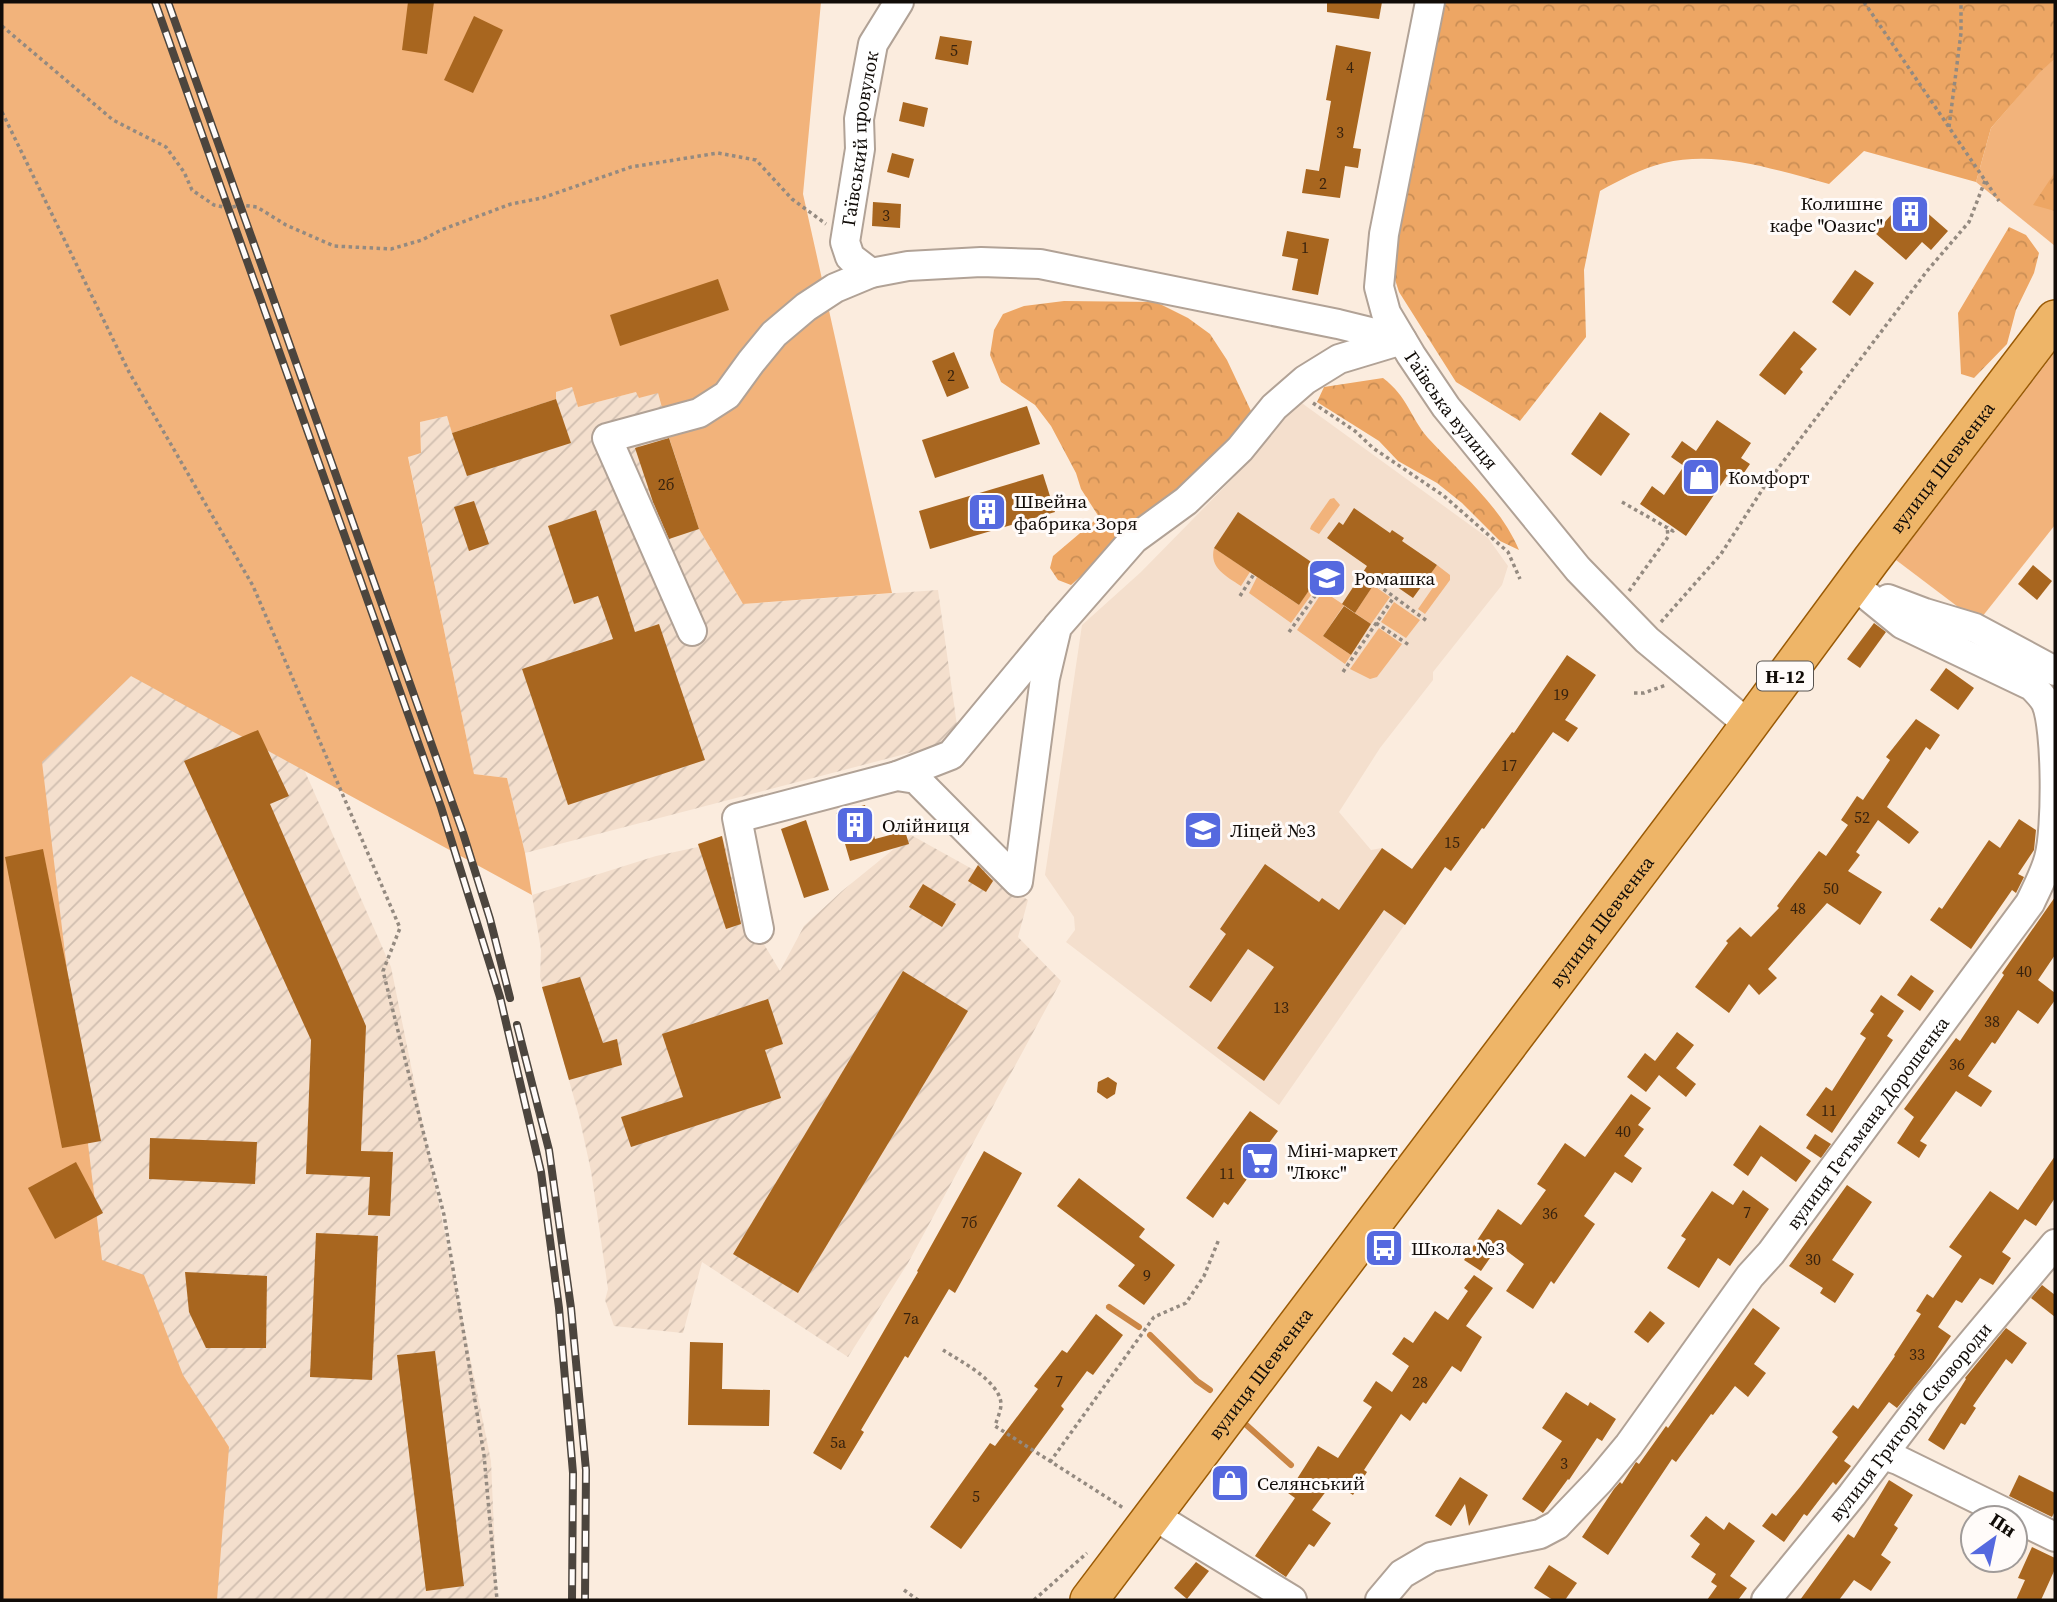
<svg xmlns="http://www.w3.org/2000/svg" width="2057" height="1602" font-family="'Source Serif 4',serif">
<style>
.built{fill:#f4dfcd}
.industrial{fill:url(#industrial-furrows)}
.green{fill:#f2b37b}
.forest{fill:url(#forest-crowns)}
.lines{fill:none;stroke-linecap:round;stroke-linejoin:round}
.stream{stroke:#cb8645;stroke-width:6}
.building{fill:#a8661f}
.minor-casing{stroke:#b1a296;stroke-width:32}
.major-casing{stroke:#9a5a05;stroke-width:40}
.path{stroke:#948a80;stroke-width:3.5;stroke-dasharray:3.5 3.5;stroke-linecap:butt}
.minor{stroke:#fff;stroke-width:28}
.major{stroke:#eeb568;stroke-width:37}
.rail-casing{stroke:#4c453e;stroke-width:8}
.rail{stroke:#fffbf9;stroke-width:5;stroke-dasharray:16;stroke-linecap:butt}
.labels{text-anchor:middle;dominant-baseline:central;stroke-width:6;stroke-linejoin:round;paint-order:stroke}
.number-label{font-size:16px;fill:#37220e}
.shield{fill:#fffbf9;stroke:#585450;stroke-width:2}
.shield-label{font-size:18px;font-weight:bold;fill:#110c08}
.street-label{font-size:19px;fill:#110c08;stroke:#fffbf9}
.poi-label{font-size:19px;fill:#110c08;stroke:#fffbf9;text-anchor:start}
</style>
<defs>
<pattern id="industrial-furrows" width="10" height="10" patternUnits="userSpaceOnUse" patternTransform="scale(1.75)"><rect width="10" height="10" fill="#f4dfcd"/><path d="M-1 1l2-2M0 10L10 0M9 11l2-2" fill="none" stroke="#d0beaf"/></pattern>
<pattern id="forest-crowns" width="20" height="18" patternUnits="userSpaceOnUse" patternTransform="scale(1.75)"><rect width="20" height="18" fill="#eda664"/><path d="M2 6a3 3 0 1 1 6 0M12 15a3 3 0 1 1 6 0" fill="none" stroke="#ca8e55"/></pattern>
</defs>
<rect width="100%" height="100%" fill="#fbecde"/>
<!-- built -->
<path class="built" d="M1299,401L1488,538L1508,566L1502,585L1433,672V680L1380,748L1339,812L1371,850L1382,848L1433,884L1279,1105L1066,942L1075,930L1074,917L1045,875L1082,625L1141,572L1246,465L1293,405Z"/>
<!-- industrial -->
<g class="industrial">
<path d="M572,387L578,407L636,392L658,393L664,415L662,416L699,529L743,604L938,590L959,740L525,853L507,778L474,774L408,456L421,453L420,422L447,416L453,432L556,398V392Z"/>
<path d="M238,619L391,967L491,1461L497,1600H2V738Z"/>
<path d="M911,835L974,870L978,865L996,877L995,879L1028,900L1018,937L1061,981L908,1263L848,1357L702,1262L683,1333L614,1326L605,1300L608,1289L591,1171L579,1116L540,977L541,950L532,895L656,856L698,847V844L722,836L750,921L780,971L804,926L842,891Z"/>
</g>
<!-- green -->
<g class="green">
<path d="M2,2H821L803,194L892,593L743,604L699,529L662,416L664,415L658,393L639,398L636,392L578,407L572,387L556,392V399L452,433L447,416L420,422L421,453L408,457L474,774L507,778L525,853L532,895L131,676L42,762L102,1260L144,1275L183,1375L229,1447L217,1600H2Z"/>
<path d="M2055,59V246L1976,182L1991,128L2040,71Z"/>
<path d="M2055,352V525L1978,622L1896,560Z"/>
<path d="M1334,498L1340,505L1319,534L1310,529L1311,526L1330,499Z"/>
<path d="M1214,548L1250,572L1241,586C1226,576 1209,568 1214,548Z"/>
<path d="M1437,565L1450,575V580L1425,614L1418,609L1434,586L1426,579Z"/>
<path d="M1257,577L1299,605L1313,584L1317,587L1291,623L1249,593Z"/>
<path d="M1373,585L1390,597L1371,624L1355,613Z"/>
<path d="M1323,591L1344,605L1323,636L1351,655L1345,664L1297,630Z"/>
<path d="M1394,602L1420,620L1406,638L1381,622Z"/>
<path d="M1379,628L1402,644L1377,677L1370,679L1350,669Z"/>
</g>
<!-- forest -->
<g class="forest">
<path d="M1440,2H2055V59L2040,72L1991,128L1976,182L1864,151L1829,184C1775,170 1719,150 1664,163C1642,168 1620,180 1600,191L1584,270L1586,337L1520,421L1456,382L1399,292L1389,261Z"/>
<path d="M2055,172V211L2033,205Z"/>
<path d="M2009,227L2026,235L2039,253L2034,273L2016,310L2007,344L1974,378L1961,374L1958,313Z"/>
<path d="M1064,301L1156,302L1188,318L1210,334L1227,360L1251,411L1239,430L1205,466L1071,585L1058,580L1050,568L1053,556L1099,517L1081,489L1076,473L1051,426L1035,405L1001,382L990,355L994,330L1003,314L1024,306Z"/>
<path d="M1383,378C1408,397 1410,417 1428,438C1460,473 1500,505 1519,550L1500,541L1462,503L1437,483L1398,461L1379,441L1317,402L1324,387Z"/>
</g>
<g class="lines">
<!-- stream -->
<g class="stream">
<path d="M1109,1307L1139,1327"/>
<path d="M1150,1335L1197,1381L1210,1390"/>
<path d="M1243,1422L1291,1465"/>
</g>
</g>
<!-- building -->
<g class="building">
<path d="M408,2H434L427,54L402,50Z"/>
<path d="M1327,2H1382L1379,19L1327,12Z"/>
<path d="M474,16L503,30L473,93L444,80Z"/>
<path d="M940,36L972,41L968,65L935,59Z"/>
<path d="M1336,45L1371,52L1353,148L1361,149L1358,168L1345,166L1340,198L1302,193L1306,169L1319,171L1331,101L1326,100Z"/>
<path d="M903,102L928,108L924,127L899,121Z"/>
<path d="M892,153L914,159L909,178L887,172Z"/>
<path d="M1908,196L1948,231L1931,250L1922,242L1906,260L1875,233Z"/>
<path d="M873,202L901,204L900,228L872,226Z"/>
<path d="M1287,231L1329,239L1318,295L1292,290L1298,259L1282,256Z"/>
<path d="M1855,270L1874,283L1850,316L1832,302Z"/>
<path d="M718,279L729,310L620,346L610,315Z"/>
<path d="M1794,331L1817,349L1800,369L1803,372L1785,395L1759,375Z"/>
<path d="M954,352L969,388L947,397L932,361Z"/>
<path d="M556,399L571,443L467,476L452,433Z"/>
<path d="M1027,406L1040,444L935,478L922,440Z"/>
<path d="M1600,412L1630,434L1601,476L1571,454Z"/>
<path d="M1717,420L1751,443L1741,458L1750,464L1737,483L1727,476L1686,536L1640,504L1652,486L1664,495L1684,466L1671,457L1682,441L1696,451Z"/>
<path d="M669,438L699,529L669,539L653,502L635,448Z"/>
<path d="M1043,474L1055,512L930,549L919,511Z"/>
<path d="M474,501L489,544L469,551L454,507Z"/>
<path d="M1354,508L1390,533L1392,530L1404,538L1402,541L1437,565L1413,598L1380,575L1355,613L1342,604L1367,566L1327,538L1339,522L1343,525Z"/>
<path d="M596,510L635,632L659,624L705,760L568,805L522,669L613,639L598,596L574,604L548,526Z"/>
<path d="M1238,512L1323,570L1299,605L1214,548Z"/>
<path d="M2033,565L2052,581L2037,600L2018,584Z"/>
<path d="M1344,606L1371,624L1351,655L1323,636Z"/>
<path d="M1874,623L1886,632L1860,668L1847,659Z"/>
<path d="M1567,655L1596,675L1565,720L1578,728L1568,742L1553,732L1484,829L1482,828L1451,871L1445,867L1405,925L1384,910L1264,1081L1217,1048L1274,967L1248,949L1211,1002L1189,987L1226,934L1220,929L1265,864L1319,902L1322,898L1339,910L1382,848L1412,869L1512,732L1514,733Z"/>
<path d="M1946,668L1974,688L1958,710L1930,690Z"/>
<path d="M1916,719L1940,735L1930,750L1926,747L1887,807L1919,832L1909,844L1878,820L1856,852L1860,855L1848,871L1882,892L1860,925L1827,903L1768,969L1777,978L1759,995L1749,984L1729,1013L1695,987L1728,943L1726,941L1740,927L1751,937L1779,908L1777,906L1819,851L1826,856L1848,825L1841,820L1857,796L1863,800L1890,760L1886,757Z"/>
<path d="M258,730L289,796L270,804L366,1026L361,1151L393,1152L390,1216L368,1215L370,1177L306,1174L311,1040L184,761Z"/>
<path d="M865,805L875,839L905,831L909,844L850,861L836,813Z"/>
<path d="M2019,819L2036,830L2034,850L2018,874L2024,877L2016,893L2012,890L1971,949L1930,920L1939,907L1942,909L1989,840L2000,848Z"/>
<path d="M806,820L829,890L804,898L781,829Z"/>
<path d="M722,836L741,924L726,929L698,844Z"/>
<path d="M43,849L101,1141L62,1148L5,857Z"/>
<path d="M978,865L993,881L986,892L968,881Z"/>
<path d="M923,884L956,904L942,927L909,907Z"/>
<path d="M2055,897V955L2038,980L2055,993V1000L2038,1024L2018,1010L1995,1044L1992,1042L1968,1076L1992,1091L1981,1107L1956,1091L1920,1141L1927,1145L1919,1158L1897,1143L1914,1117L1904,1109L1956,1038L1960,1041L2004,975L2002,973Z"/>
<path d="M903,971L968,1011L798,1293L733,1254Z"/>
<path d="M1911,975L1934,991L1920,1011L1897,995Z"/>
<path d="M580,977L603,1043L617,1039L622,1065L569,1080L542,987Z"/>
<path d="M1881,995L1904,1011L1887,1036L1893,1040L1832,1133L1806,1115L1826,1087L1832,1091L1866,1038L1860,1034L1874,1014L1870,1011Z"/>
<path d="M768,999L783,1044L765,1050L781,1098L631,1147L621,1117L683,1097L662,1034Z"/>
<path d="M1677,1032L1694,1045L1676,1068L1696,1084L1686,1097L1659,1075L1646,1092L1627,1077L1645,1053L1655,1061Z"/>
<path d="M1108,1077L1117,1083L1115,1094L1107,1099L1097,1092L1098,1082Z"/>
<path d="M1631,1094L1651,1108L1638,1125L1644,1129L1624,1156L1642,1168L1632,1183L1615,1172L1584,1216L1595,1224L1554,1284L1551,1281L1533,1309L1506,1291L1524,1264L1512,1255L1499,1245L1481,1271L1464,1260L1498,1209L1521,1225L1546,1190L1537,1184L1565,1143L1585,1157Z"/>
<path d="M1250,1111L1278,1131L1266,1147L1269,1149L1228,1205L1224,1202L1213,1218L1186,1198Z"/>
<path d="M1760,1125L1811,1161L1796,1182L1761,1156L1748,1176L1733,1165Z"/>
<path d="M1815,1134L1831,1144L1821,1158L1806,1148Z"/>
<path d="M150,1138L257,1142L255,1184L149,1179Z"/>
<path d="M984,1151L1022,1173L955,1293L949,1289L908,1358L905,1356L861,1430L864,1432L841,1470L813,1453L918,1272L917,1271Z"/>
<path d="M2055,1156V1198L2036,1226L2025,1219L2002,1252L2011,1258L1993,1285L1980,1278L1962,1303L1956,1300L1938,1327L1951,1336L1931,1366L1897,1408L1889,1402L1844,1461L1851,1466L1836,1485L1833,1482L1807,1516L1804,1514L1784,1542L1762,1526L1772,1513L1776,1516L1800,1487L1838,1437L1832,1432L1853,1405L1858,1409L1895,1356L1894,1355L1921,1314L1916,1311L1927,1294L1933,1298L1962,1256L1949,1247L1990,1191L2018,1210Z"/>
<path d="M76,1162L103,1213L55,1239L28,1188Z"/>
<path d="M1079,1178L1145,1229L1139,1237L1175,1265L1144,1305L1118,1286L1135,1265L1057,1206Z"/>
<path d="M1847,1185L1872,1202L1832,1260L1854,1274L1835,1303L1820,1293L1823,1288L1789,1266Z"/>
<path d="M1743,1190L1769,1209L1730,1266L1718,1258L1699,1288L1667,1268L1686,1239L1681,1236L1712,1191L1733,1205Z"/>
<path d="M316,1233L378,1236L372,1380L310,1377Z"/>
<path d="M185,1272L267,1276L266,1348H206L189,1312Z"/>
<path d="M1474,1275L1493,1288L1466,1326L1482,1337L1461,1372L1452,1366L1426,1404L1423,1402L1410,1421L1401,1414L1364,1470L1367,1472L1353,1495L1333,1482L1312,1510L1331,1523L1314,1547L1309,1544L1286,1577L1255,1556L1295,1498L1288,1493L1318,1446L1338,1458L1372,1407L1363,1401L1376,1381L1392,1392L1409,1366L1392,1354L1404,1337L1413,1343L1435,1311L1448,1320L1468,1291L1464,1288Z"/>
<path d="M2042,1285L2055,1295V1317L2031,1298Z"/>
<path d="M1753,1308L1780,1328L1754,1364L1766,1373L1748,1397L1735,1386L1713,1415L1711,1414L1676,1462L1672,1459L1608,1555L1582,1537L1614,1489L1620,1482L1622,1484L1636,1462L1639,1464L1666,1426L1668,1428Z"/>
<path d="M1650,1311L1665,1323L1648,1343L1634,1332Z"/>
<path d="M1096,1314L1123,1335L1093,1375L1087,1371L1061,1406L1064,1409L961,1549L930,1527L990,1443L995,1446L1038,1389L1034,1386L1062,1350L1067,1353Z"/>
<path d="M2006,1328L2027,1343L2012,1364L2006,1359L1973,1406L1976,1408L1965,1425L1961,1423L1944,1450L1928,1440L1966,1379L1965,1378Z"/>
<path d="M690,1342L723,1343L722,1389L770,1390L769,1426L688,1425Z"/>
<path d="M435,1351L464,1586L426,1591L397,1355Z"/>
<path d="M1566,1392L1588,1406L1590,1402L1616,1419L1602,1441L1597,1438L1569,1480L1568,1479L1543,1513L1522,1499L1562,1441L1542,1428Z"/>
<path d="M1228,1470L1242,1480L1231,1495L1218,1485Z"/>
<path d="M2019,1475L2055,1493V1511L2052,1517L2009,1496Z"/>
<path d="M1460,1477L1488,1495L1469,1526L1465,1504L1451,1526L1435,1516Z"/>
<path d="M1889,1480L1913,1495L1894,1525L1898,1528L1881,1555L1891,1562L1871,1591L1854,1580L1839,1600H1800L1848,1534L1854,1538Z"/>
<path d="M1706,1516L1724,1530L1729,1522L1755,1541L1730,1576L1747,1588L1738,1600H1707L1717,1586L1711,1582L1716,1574L1691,1557L1700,1544L1690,1536Z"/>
<path d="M2032,1547L2055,1558V1569L2041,1600H2016L2025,1580L2018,1578Z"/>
<path d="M1196,1562L1209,1571L1187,1599L1174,1588Z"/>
<path d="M1549,1565L1577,1583L1565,1600H1553L1534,1588Z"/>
</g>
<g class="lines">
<!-- minor casing -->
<g class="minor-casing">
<g id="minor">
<path id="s1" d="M1430,2L1384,234L1379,287L1386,313L1411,355L1446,407L1578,569L1647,640L1749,725"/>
<path id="s2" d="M871,273L850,257L845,242L860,149L859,119L873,44L899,2"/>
<path d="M1888,599L1925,613L1975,628L2055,671"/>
<path d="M692,631L607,438L699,413L727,395L751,362L774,334L806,307L835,288L871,273L908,266L981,262L1040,264L1338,324L1399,339"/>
<path d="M897,776L951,755L1053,632"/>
<path d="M759,929L737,818L897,776L916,779L1018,882L1045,678L1057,627L1134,539L1186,501L1240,449L1274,407L1305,380L1339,359L1402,340"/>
<path d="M1884,1455L1898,1460L2055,1537"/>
<path d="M1153,1515L1292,1600"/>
<path id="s3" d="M1380,1600L1402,1574L1431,1557L1540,1534L1557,1525L1599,1481L1629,1445L1750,1276L1771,1253L2030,903C2037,888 2045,873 2049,858C2057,830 2057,728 2046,703C2043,697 2037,691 2032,686L1902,624L1853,584"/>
<path id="s4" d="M1766,1600L1852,1495L1925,1399L2055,1244"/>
</g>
</g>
<!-- major casing -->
<g class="major-casing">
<g id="major">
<path id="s5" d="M1089,1600L1721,763L1871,560L2055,319"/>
</g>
</g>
<!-- path -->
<g class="path">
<path d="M1864,2L1999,201"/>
<path d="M2,26L113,120L166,147L184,172L192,190L214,205L228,208L241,205L257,207L286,225L334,246L391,249L422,240L441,230L511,204L542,198L631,167L718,153L756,160L792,199L826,224"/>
<path d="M2,112L129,372L253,586L400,928L383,971L444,1215L484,1455L497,1600"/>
<path d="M1949,127L1961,33V2"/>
<path d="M1313,403L1355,431L1373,448L1444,496L1508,552L1520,579"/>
<path d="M1622,502L1673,531L1675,528"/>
<path d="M1378,585L1427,621"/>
<path d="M1629,591L1668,537L1667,526"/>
<path d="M1240,596L1254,574"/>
<path d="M1661,622L1721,554L1764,487L1927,271L1969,222L1985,181"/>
<path d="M1376,623L1409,645"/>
<path d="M1289,632L1320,589"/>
<path d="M1343,672L1394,597"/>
<path d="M1634,693H1644L1666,685"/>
<path d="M943,1350C960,1361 1000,1381 1001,1404C1001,1411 997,1419 995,1426L1125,1509"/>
<path d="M1050,1462L1154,1317L1186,1303L1204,1276L1219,1239"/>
<path d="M904,1590L918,1600"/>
<path d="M1034,1600L1087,1553"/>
</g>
<!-- minor -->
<use href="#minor" class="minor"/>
<!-- major -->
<use href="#major" class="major"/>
<!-- rail casing -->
<g class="rail-casing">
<g id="rail">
<path d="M155,2L441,807L500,997L541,1172L559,1308L573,1473L572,1600"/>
<path d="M168,2L463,833L490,919L510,998"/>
<path d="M517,1025L549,1150L571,1308L586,1470L585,1600"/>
</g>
</g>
<!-- rail -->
<use href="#rail" class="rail"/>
</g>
<!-- icons -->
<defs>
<g id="building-square" transform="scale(2.0125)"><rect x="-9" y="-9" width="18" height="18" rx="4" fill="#5569df" stroke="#fffbf9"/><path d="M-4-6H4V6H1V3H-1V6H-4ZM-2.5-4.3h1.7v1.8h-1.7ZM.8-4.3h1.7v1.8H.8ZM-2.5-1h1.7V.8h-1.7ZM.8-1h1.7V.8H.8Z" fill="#fff"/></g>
<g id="shop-square" transform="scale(2.0125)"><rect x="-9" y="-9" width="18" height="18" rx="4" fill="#5569df" stroke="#fffbf9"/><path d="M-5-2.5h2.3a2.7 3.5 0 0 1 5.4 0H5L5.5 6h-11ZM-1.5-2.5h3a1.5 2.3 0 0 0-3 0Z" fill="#fff"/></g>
<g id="school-square" transform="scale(2.0125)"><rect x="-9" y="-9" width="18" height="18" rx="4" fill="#5569df" stroke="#fffbf9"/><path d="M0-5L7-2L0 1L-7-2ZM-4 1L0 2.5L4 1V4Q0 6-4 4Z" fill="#fff"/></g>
<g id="supermarket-square" transform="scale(2.0125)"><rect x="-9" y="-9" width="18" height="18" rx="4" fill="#5569df" stroke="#fffbf9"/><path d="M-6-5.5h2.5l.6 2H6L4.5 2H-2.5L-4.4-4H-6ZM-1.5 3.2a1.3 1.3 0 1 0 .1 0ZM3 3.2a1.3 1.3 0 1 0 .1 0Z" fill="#fff"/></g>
<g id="bus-square" transform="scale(2.0125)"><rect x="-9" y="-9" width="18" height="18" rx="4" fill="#5569df" stroke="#fffbf9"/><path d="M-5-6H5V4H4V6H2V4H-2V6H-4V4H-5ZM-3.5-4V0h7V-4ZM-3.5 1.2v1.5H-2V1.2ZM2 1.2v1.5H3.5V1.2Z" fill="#fff"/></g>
</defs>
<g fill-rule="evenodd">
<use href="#building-square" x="1910" y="214"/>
<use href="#shop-square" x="1701" y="477"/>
<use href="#building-square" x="987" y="512"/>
<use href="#school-square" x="1327" y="578"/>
<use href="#building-square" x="855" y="825"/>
<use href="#school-square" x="1203" y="830"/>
<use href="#supermarket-square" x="1260" y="1161"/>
<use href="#bus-square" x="1384" y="1248"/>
<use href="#shop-square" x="1230" y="1483"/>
</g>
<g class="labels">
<!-- number labels -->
<g class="number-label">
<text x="954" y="50">5</text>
<text x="1350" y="67">4</text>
<text x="1340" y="132">3</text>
<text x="1323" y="183">2</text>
<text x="886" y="215">3</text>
<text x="1305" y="247">1</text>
<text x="951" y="375">2</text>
<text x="666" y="484">2б</text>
<text x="1561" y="694">19</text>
<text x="1509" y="765">17</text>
<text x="1862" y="817">52</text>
<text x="1452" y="842">15</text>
<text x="1831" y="888">50</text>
<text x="1798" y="908">48</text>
<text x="2024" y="971">40</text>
<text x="1281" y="1007">13</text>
<text x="1992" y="1021">38</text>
<text x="1957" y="1064">36</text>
<text x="1829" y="1110">11</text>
<text x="1623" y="1131">40</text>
<text x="1227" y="1173">11</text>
<text x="1747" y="1212">7</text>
<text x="1550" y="1213">36</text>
<text x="969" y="1222">7б</text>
<text x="1813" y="1259">30</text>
<text x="1147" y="1275">9</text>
<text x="911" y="1318">7а</text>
<text x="1917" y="1354">33</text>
<text x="1059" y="1381">7</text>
<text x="1420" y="1382">28</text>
<text x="838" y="1442">5а</text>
<text x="1564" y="1463">3</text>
<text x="976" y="1496">5</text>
</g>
<!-- shield labels -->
<rect class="shield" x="1757" y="661.5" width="56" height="29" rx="5"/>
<g class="shield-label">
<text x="1785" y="676">Н-12</text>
</g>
<!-- street labels -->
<g class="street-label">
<text stroke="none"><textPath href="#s2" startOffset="147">Гаївський провулок</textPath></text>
<text stroke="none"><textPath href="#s1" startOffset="434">Гаївська вулиця</textPath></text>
<text stroke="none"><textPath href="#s5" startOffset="1418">вулиця Шевченка</textPath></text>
<text stroke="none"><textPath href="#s5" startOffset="850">вулиця Шевченка</textPath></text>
<text stroke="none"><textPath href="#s3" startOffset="707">вулиця Гетьмана Дорошенка</textPath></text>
<text stroke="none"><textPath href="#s5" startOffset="284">вулиця Шевченка</textPath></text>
<text stroke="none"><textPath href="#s4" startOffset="229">вулиця Григорія Сковороди</textPath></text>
</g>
<!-- poi labels -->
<g class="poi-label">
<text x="1883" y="203" text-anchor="end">Колишнє<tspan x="1883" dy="22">кафе "Оазис"</tspan></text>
<text x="1728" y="477">Комфорт</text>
<text x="1014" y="501">Швейна<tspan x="1014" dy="22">фабрика Зоря</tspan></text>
<text x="1354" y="578">Ромашка</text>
<text x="882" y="825">Олійниця</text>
<text x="1230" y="830">Ліцей №3</text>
<text x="1287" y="1150">Міні-маркет<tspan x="1287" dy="22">"Люкс"</tspan></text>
<text x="1411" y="1248">Школа №3</text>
<text x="1257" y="1483">Селянський</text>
</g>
</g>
<!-- border -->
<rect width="2057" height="1602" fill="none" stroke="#110c08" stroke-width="7"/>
<!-- north arrow -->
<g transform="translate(1994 1539) rotate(33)"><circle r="33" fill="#fffbf9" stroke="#a09b99" stroke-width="2"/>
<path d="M0-5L12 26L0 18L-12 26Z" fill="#5569df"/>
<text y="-10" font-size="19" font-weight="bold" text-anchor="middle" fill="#110c08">Пн</text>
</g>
</svg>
